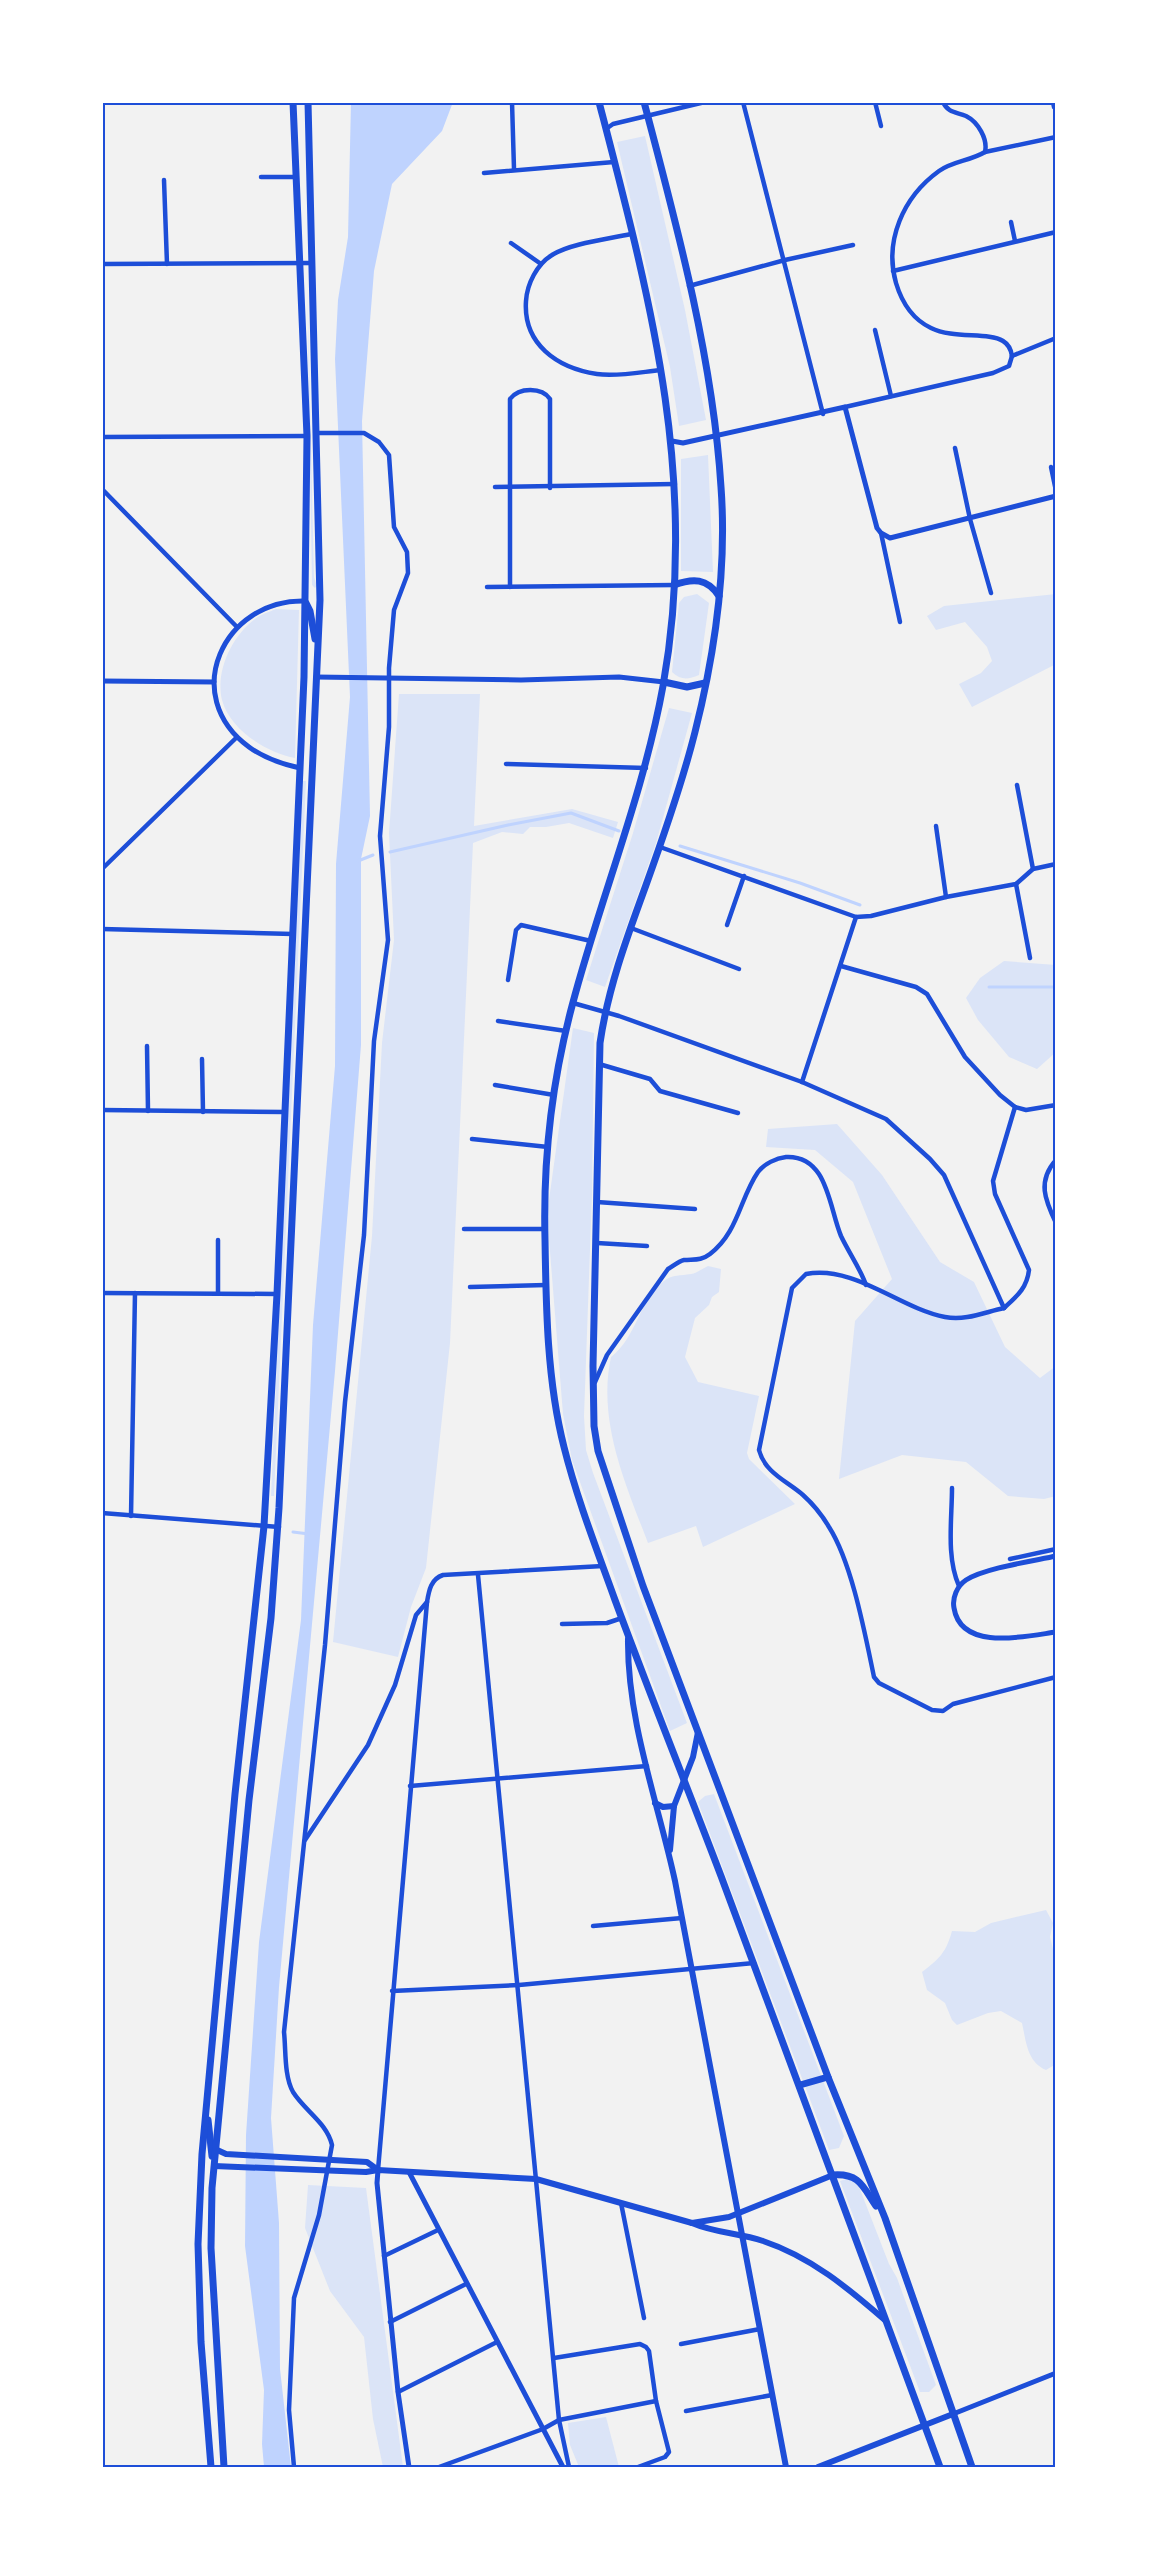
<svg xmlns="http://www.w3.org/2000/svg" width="1158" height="2569" font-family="'Source Sans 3',sans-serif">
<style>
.green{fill:#dbe4f7}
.water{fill:#bfd3fe}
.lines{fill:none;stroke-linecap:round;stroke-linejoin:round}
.stream{stroke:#bfd3fe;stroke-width:3}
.minor{stroke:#1d4ed8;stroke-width:4.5}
.tertiary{stroke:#1d4ed8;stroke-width:5}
.secondary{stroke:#1d4ed8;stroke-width:6}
.primary{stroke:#1d4ed8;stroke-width:7}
.neatline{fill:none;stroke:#1d4ed8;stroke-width:2}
</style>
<rect width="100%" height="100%" fill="#f2f2f2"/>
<!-- green -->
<g class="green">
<path d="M645,136L685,310L706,420L679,426L670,367L617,142Z"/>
<path d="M307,269L314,577L317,586L315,588L312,585Z"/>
<path d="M708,455L713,572L681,571V459Z"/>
<path d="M697,594L709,603L699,675C687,680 681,680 672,672L679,603L684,597Z"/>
<path d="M1056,594V664L972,707L959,684L981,673L992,661L987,647L965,622L936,630L927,616L944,606Z"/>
<path d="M276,609L299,610L295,758C267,753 230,730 222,700C215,671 232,636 255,619C261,614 269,612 276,609Z"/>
<path d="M399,694H480L474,826L572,809L618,822L613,838L569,823L546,827H530L523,834L502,832L473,843L450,1343L426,1568L411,1607L398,1657L333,1642L372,1236L382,1043L394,940L389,833Z"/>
<path d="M669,708L692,713L656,843L605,987L586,980L633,833Z"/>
<path d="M303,781H306L274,1496H271Z"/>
<path d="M1004,961L1056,965V1052L1037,1069L1009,1057L978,1020L966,998L980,978Z"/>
<path d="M573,1028L594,1033L592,1195L584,1416L586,1450L593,1473L687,1723L670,1731L572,1460L563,1414L547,1214Z"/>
<path d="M837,1124L882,1175L940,1262L974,1282L1005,1347L1040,1378L1056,1366V1496L1044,1499L1008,1496L966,1462L902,1455L839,1479L855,1321L892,1279L853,1182L815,1150L766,1147L768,1129Z"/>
<path d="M708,1266L721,1269L719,1292L712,1297L709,1305L695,1318L685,1357L698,1382L759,1396L747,1453L749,1459L795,1504L703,1547L696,1526L648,1543C626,1485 597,1421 611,1357C636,1338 639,1301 664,1281C673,1274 680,1276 691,1274C697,1273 702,1269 708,1266Z"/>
<path d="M714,1794L844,2136L839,2148L829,2150L698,1802L705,1796Z"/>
<path d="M1046,1910L1053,1923L1050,1937L1056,1961V2064L1046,2070C1027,2062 1026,2041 1022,2023L1001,2011L988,2013L957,2025L952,2020L945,2003L927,1990L922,1972C939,1959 946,1953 952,1931L975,1932L991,1923Z"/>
<path d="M849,2178L856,2179L889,2264L897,2278L936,2385L929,2392H920L840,2181Z"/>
<path d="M308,2185L366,2188L403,2467H383L373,2419L364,2337L330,2291L305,2228Z"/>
<path d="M606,2417L619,2467H579L570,2445L568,2423Z"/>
</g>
<!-- water -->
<path class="water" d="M351,102H453L442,131L392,184L374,271L362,421L370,816L361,859V1045L335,1371L279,1987L271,2118L279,2223L280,2369L291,2467H264L262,2444L264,2390L245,2246L246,2135L259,1942L301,1620L313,1325L335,1066L336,864L350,697L335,359L338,300L348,237Z"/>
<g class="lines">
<!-- stream -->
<g class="stream">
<path d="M680,846L800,883L860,905"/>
<path d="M390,852L508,825L571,813L619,831"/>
<path d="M358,861L373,855"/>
<path d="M989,987H1056"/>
<path d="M293,1532L309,1534"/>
</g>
<!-- minor -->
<g class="minor">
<path d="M512,102L514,169"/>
<path d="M743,102L823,414"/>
<path d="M875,102L881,126"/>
<path d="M943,102C948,113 956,112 966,116C978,122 988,139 985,152C970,161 953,161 939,171C903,197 884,241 896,283C902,303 912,319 931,328C953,339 988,332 1003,341C1008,344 1011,349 1012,356"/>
<path d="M1053,102L1054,107"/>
<path d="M606,129L613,124L705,102"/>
<path d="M985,152L1056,137"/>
<path d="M484,173L614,162"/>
<path d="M261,177H295"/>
<path d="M164,180L167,264"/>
<path d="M1011,222L1015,241"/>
<path d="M631,234C609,239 571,243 552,255C537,264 527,284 526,301C523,344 557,368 597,374C617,377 641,372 661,370"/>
<path d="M511,243L541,264"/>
<path d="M102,264L312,263"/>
<path d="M893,271L1056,232"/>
<path d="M689,286L785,260L853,245"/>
<path d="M875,330L891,396"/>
<path d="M1012,356L1056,338"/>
<path d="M845,407L993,373L1009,366L1012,356"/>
<path d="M102,437L307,436"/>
<path d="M955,448L970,519L991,593"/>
<path d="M1051,467L1056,491"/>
<path d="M495,487L675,484"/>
<path d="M102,489L236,626"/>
<path d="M881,533L900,622"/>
<path d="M487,587L674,585"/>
<path d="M510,587V399C519,387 542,387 550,399V488"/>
<path d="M506,764L646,768"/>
<path d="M1017,785L1033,869"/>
<path d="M936,826L946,897"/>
<path d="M660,847L856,917L871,916L946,897L1016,884L1033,869L1056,864"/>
<path d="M102,869L237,737"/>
<path d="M1016,884L1030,958"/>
<path d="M727,925L744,876"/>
<path d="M631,928L739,969"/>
<path d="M102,929L293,934"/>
<path d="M841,966L916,987L927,994L965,1057L1000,1095L1015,1107L993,1181L995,1194L1029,1270C1027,1288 1017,1296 1004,1308"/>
<path d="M508,980L516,930L521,925L591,941"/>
<path d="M573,1003L619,1016L802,1082L886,1119L930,1159L944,1175L1004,1308"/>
<path d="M498,1021L566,1031"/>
<path d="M147,1046L148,1111"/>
<path d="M202,1059L203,1112"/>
<path d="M599,1064L650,1079L660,1091L738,1113"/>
<path d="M802,1082L856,917"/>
<path d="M495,1085L554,1095"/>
<path d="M1015,1107L1026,1110L1056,1105"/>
<path d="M102,1110L284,1112"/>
<path d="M472,1139L548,1147"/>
<path d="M1056,1160C1037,1181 1045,1200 1056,1223"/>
<path d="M597,1202L695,1209"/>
<path d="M464,1229H545"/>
<path d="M597,1243L647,1246"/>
<path d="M470,1287L546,1285"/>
<path d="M102,1293L277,1294"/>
<path d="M218,1293V1240"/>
<path d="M1004,1308C985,1312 966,1321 945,1317C899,1308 855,1265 806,1274L792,1288L759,1450C765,1473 787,1481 803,1495C813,1504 822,1515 829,1527C852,1563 865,1634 874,1677L879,1683L932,1710L943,1711L953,1704L1056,1677"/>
<path d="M595,1382L607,1355L668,1269C673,1266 679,1261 684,1260C694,1259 701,1261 710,1254C738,1233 740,1198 758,1172C764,1164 776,1158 786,1157C828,1155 829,1208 841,1236C849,1253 860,1268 866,1285"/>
<path d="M952,1488C952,1519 946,1557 959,1586"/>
<path d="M102,1513L279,1527"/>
<path d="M131,1516L135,1293"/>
<path d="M1010,1559L1056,1549"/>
<path d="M478,1575L559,2420L569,2467"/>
<path d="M562,1624L607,1623L622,1618"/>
<path d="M410,1786L647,1766"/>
<path d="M305,1840L368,1745L395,1685L416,1615L427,1602"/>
<path d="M593,1926L682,1918"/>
<path d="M392,1991L519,1985L754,1963"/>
<path d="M378,2170L427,1602C429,1590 431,1579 443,1575L603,1566"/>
<path d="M621,2203L644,2318"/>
<path d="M384,2256L438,2230"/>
<path d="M390,2322L466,2284"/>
<path d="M681,2344L760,2329"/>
<path d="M554,2358L640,2344L646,2347L649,2351L656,2401L669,2452L665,2457L638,2467"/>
<path d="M398,2392L497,2342"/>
<path d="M686,2411L772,2395"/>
<path d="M294,2467L289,2410L294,2298L319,2215L332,2145C327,2123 305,2111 293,2092C284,2076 286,2050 284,2032L325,1645L345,1402L364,1235L374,1041L388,940L380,836L389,727V668L394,610L408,573L407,552L394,527L389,455L379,442L364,433H317"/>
<path d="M439,2467L543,2429L559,2420L656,2401"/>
</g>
<!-- tertiary -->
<g class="tertiary">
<path d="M672,441L683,443L845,407L877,528L881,533L890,538L1056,496"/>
<path d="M316,677L521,680L619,677L664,682"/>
<path d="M102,681L214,682"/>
<path d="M300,768C282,764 264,758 249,747C179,696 223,599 305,601"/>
<path d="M1056,1556C1033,1561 985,1568 966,1580C957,1586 952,1598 954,1608C961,1652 1027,1636 1056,1632"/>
<path d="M378,2170L377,2183L398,2392L409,2467"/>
<path d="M409,2172L563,2467"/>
<path d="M953,2414L1056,2373"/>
</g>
<!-- secondary -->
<g class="secondary">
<path d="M628,1639C627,1721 658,1802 675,1881L786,2467"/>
<path d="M655,1803L663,1807L674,1806"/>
<path d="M670,1850L674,1806L693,1757L698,1732"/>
<path d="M215,2149L226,2154L367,2162L378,2170"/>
<path d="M214,2166L366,2172L378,2170L536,2179L692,2223C715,2233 739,2233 763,2241C811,2257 848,2288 886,2321"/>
<path d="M692,2223L729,2217L833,2175"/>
<path d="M818,2467L953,2414"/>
</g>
<!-- primary -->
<g class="primary">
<path d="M599,102C650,298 700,481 663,686C643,796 600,899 572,1006C552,1081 543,1161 545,1239C546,1307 547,1381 564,1447C577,1499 597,1550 615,1600C649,1692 686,1784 721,1876C795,2073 867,2270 940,2467"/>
<path d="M644,102C677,226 713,359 721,487C727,569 715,653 695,732C682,784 664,835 646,885C627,937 608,988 600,1043L593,1366L594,1426L598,1451L643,1586L828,2077L885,2218L972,2467"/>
<path d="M674,585C693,578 707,578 719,596"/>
<path d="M306,603L310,611L315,639"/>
<path d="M664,682L687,687L705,683"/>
<path d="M800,2085L828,2077"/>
<path d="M208,2120L212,2156"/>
<path d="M833,2175C860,2173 863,2187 876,2206"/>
<path d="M211,2467L201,2342L198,2244L202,2154L235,1794L264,1526L277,1294L304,677L307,436L293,102"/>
<path d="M224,2467L211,2248L212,2188L249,1800L271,1618L279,1508L320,600L308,102"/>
</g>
</g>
<!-- border -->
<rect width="1158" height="2569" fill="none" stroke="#ffffff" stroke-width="207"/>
<rect x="104" y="104" width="950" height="2362" class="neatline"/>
</svg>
